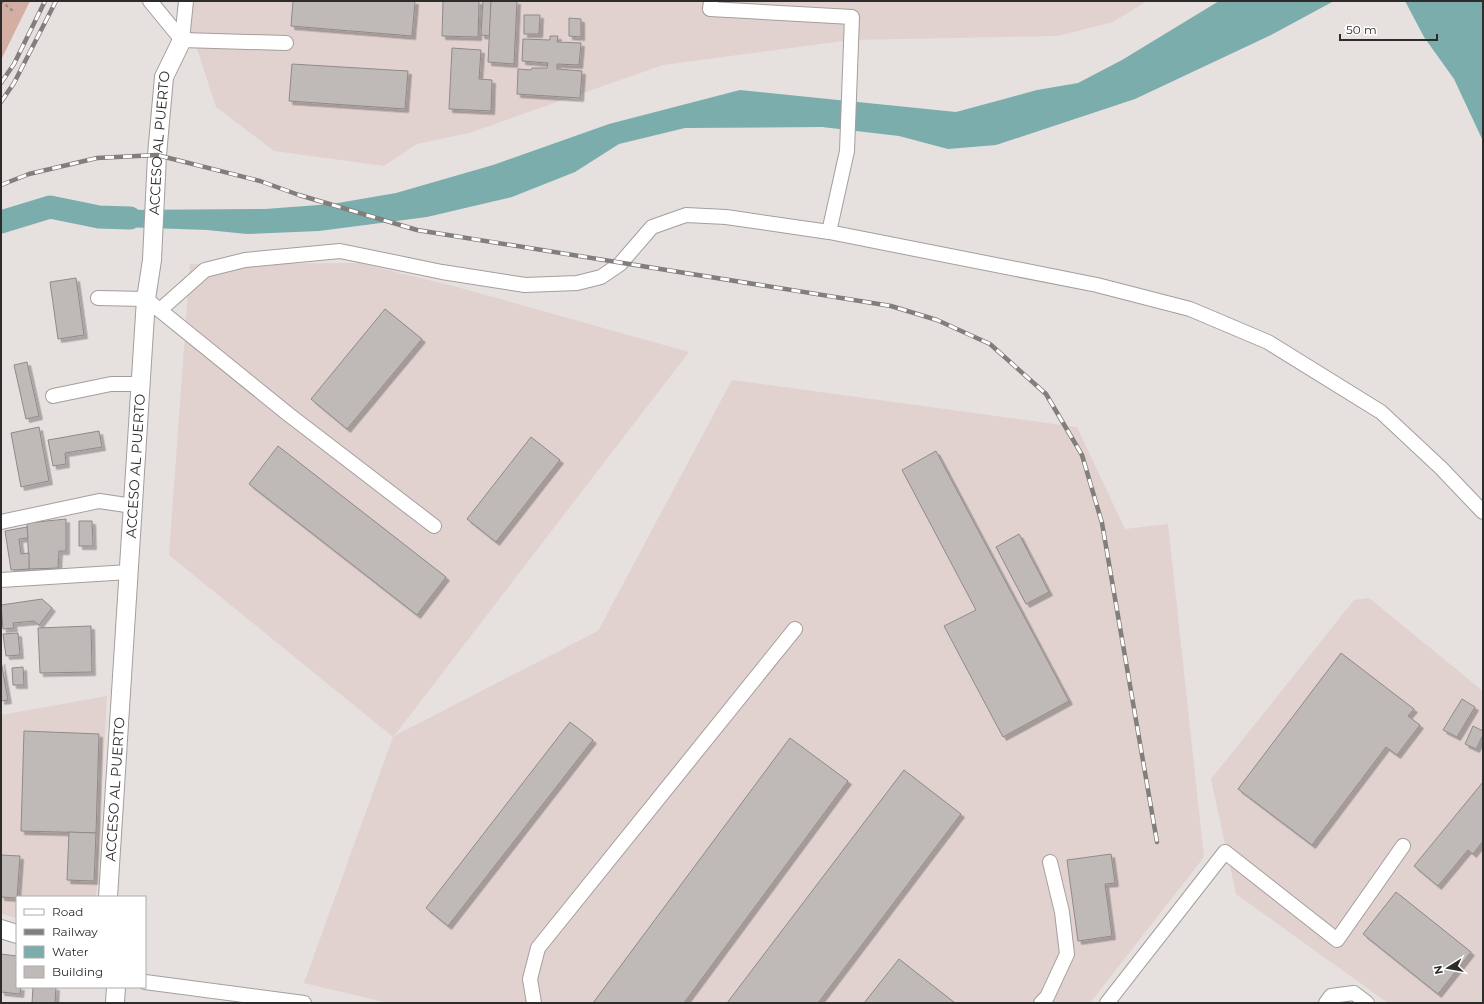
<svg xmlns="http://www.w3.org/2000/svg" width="1484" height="1004" font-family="Montserrat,sans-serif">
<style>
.built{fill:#e1d2cf}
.green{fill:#d4ada3}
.water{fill:#7badad}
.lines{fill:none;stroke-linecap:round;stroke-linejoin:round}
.river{stroke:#7badad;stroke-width:23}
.building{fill:#bfbab8;stroke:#8f8a89;filter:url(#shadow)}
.minor-casing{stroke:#a49e9d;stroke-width:16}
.major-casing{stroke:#a49e9d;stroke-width:20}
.path{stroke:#94908f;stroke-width:2.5;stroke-dasharray:3 3;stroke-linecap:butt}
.minor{stroke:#fff;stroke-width:14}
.major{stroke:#fff;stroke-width:18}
.rail-casing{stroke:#817e7c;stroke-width:4.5}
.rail{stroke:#fff;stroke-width:3;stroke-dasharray:9;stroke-linecap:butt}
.labels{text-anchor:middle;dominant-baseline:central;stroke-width:4;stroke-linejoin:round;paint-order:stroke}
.street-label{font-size:14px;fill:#2e2c2b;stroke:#fff}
</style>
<defs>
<filter id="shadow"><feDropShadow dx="3.5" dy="3.5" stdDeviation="0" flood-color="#0004"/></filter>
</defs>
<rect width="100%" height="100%" fill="#e6e1df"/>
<!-- built -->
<g class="built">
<path d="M177,1H1147L1113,22L1058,36L851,40L663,65L469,133L417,144L384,166L274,151L216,107L199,55Z"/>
<path d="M359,263L457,287L689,352L394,736L598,631L732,380L1077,427L1125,529L1168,524L1204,857L1090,1003H388L304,983L393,737L169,555L190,264Z"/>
<path d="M1369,598L1483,691V1003H1388L1236,894L1211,779L1354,600Z"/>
<path d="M107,696L96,897H17V918L1,914V715Z"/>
</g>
<!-- green -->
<path class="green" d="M1,1H30L1,60Z"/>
<!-- water -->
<g class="water">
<path d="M1219,1H1334L1271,35L1135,99L996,145L948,149L899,136L822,127L685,128L619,144L575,172L512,197L427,217L319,231L247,234L207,230L122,227L99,217L122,210L265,209L332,204L396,193L493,165L609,124L740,90L956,112L1037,90L1078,83L1122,60Z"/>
<path d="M1405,1H1483V141L1454,79L1424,37Z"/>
</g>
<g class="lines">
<!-- river -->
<path class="river" d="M1,222L50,207L99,217L130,218"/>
</g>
<!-- building -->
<g class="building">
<path d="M293,1H415L412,36L291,26Z"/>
<path d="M443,1H479L478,37L442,36Z"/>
<path d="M483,1H491L490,36L481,35Z"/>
<path d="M491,1H517L514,64L488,62Z"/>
<path d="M524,15H540L539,34H524Z"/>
<path d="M569,18L581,19V37L569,36Z"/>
<path d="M550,36H558L557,42L581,43L579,65L557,64V69L582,71L580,98L517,94L518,69L531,70L532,68H547L548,63L522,61L523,39L550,40Z"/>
<path d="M452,48L481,50L479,79L492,80L491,111L449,109Z"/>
<path d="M292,64L408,71L405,109L289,101Z"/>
<path d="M76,278L84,335L58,339L50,282Z"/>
<path d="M385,309L422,339L347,429L311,399Z"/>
<path d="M27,362L39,416L26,419L14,365Z"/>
<path d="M39,427L49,481L21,487L11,433Z"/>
<path d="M99,431L102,447L65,453L66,464L53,466L48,440Z"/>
<path d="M531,437L560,460L496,542L467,519Z"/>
<path d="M278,446L446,577L417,615L249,484Z"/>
<path d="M936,451L1069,701L1003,737L944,626L976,610L902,470Z"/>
<path d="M66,519V551H59L58,568L29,569L27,523Z"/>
<path d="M79,521H92L93,546H79Z"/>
<path d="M27,527L28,538L19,539L21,554L29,553V569L11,570L5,531Z"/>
<path d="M1019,534L1049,592L1026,604L996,547Z"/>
<path d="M42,599L52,608L39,625L34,621L13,623L14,628L3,629L1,605Z"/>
<path d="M91,626L92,672L40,673L38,628Z"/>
<path d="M18,633L20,655L6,656L3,634Z"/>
<path d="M1341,653L1414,709L1408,716L1420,725L1397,755L1386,747L1312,845L1238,789Z"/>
<path d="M1,661L8,700L1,701Z"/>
<path d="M23,667L24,685H13L12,668Z"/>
<path d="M1462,699L1475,707L1457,737L1443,730Z"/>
<path d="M570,722L593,740L448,926L426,908Z"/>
<path d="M1473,726L1483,731V735L1476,749L1465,744Z"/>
<path d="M24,731L99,734L96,833L21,831Z"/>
<path d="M790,738L848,781L684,1003H593Z"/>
<path d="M904,770L961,814L818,1003H727Z"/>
<path d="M1483,782V841L1473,854L1468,850L1438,886L1414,866Z"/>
<path d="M69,832L96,833L94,881L67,880Z"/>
<path d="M1111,854L1115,883L1105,884L1112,936L1078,941L1067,860Z"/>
<path d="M1,855L20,856L17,898L1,897Z"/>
<path d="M1396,892L1471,952L1438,994L1363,934Z"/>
<path d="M1,954L17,956V987H21L20,994L1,992Z"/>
<path d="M899,959L955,1003H864Z"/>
<path d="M33,987H56L55,1003H32Z"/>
</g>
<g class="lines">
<!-- minor casing -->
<g class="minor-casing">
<g id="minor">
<path d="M150,1L182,40L286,43"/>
<path d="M711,1L710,9L852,17L847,151L829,232L1097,285L1190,309L1268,342L1381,412L1441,468L1483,512"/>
<path d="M182,40L186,1"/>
<path d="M98,298L146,299L288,414L434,526"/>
<path d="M160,310L205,270L245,260L340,251L442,272L525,285L577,283L601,277L620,264L652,227L686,215L726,217L829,232"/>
<path d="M53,396L111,384H141"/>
<path d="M1,522L99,501L133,506"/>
<path d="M1,580L129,572"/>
<path d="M145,982L304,1003"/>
<path d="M534,1003L530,979L538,948L795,629"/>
<path d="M1041,1003L1047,997L1067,954L1062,912L1050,862"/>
<path d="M1107,1003L1225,852L1337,940L1403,846"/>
<path d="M1326,1003L1331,996L1354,993L1367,1003"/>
</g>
</g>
<!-- major casing -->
<g class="major-casing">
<g id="major">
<path id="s1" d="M108,897L146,299L152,260L157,155L164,77L182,40"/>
<path d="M1,929L17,934"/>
<path d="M115,1003L116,987"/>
</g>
</g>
<!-- path -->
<path class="path" d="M1,1L14,12"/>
<!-- minor -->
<use href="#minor" class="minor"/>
<!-- major -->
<use href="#major" class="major"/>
<!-- rail casing -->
<g class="rail-casing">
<g id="rail">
<path d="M1,83L14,64L45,1"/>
<path d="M1,102L14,83L56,1"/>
<path d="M1,185L29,174L97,158L157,155L260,181L299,195L417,230L891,306L937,320L990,344L1046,394L1082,455L1102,523L1157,842"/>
</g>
</g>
<!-- rail -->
<use href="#rail" class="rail"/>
</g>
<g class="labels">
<!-- street labels -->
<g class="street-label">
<text stroke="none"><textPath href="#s1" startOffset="756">ACCESO AL PUERTO</textPath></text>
<text stroke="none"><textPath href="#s1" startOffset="432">ACCESO AL PUERTO</textPath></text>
<text stroke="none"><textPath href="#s1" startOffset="108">ACCESO AL PUERTO</textPath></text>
</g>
</g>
<!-- border -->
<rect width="1484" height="1004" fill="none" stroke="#2e2c2b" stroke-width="4"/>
<!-- legend -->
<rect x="16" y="896" width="130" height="92" fill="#ffffff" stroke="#ababaa"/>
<rect x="24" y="909" width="20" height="6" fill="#ffffff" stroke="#ababaa"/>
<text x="52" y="916" font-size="12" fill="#2e2c2b">Road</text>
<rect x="24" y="929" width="20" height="6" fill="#817e7c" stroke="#ababaa"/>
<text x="52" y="936" font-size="12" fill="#2e2c2b">Railway</text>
<rect x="24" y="946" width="20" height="12" fill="#7badad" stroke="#ababaa"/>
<text x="52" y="956" font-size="12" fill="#2e2c2b">Water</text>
<rect x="24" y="966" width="20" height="12" fill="#bfbab8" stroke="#ababaa"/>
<text x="52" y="976" font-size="12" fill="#2e2c2b">Building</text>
<!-- north arrow -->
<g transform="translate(1448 968) rotate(259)" stroke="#ffffff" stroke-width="3" paint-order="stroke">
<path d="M0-3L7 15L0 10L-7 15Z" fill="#2e2c2b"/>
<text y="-6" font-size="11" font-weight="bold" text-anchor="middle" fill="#2e2c2b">N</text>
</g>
<!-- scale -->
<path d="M1340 34v6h97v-6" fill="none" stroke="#2e2c2b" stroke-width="2"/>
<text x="1346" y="34" font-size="12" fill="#2e2c2b" stroke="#ffffff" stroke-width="3" paint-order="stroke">50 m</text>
</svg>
